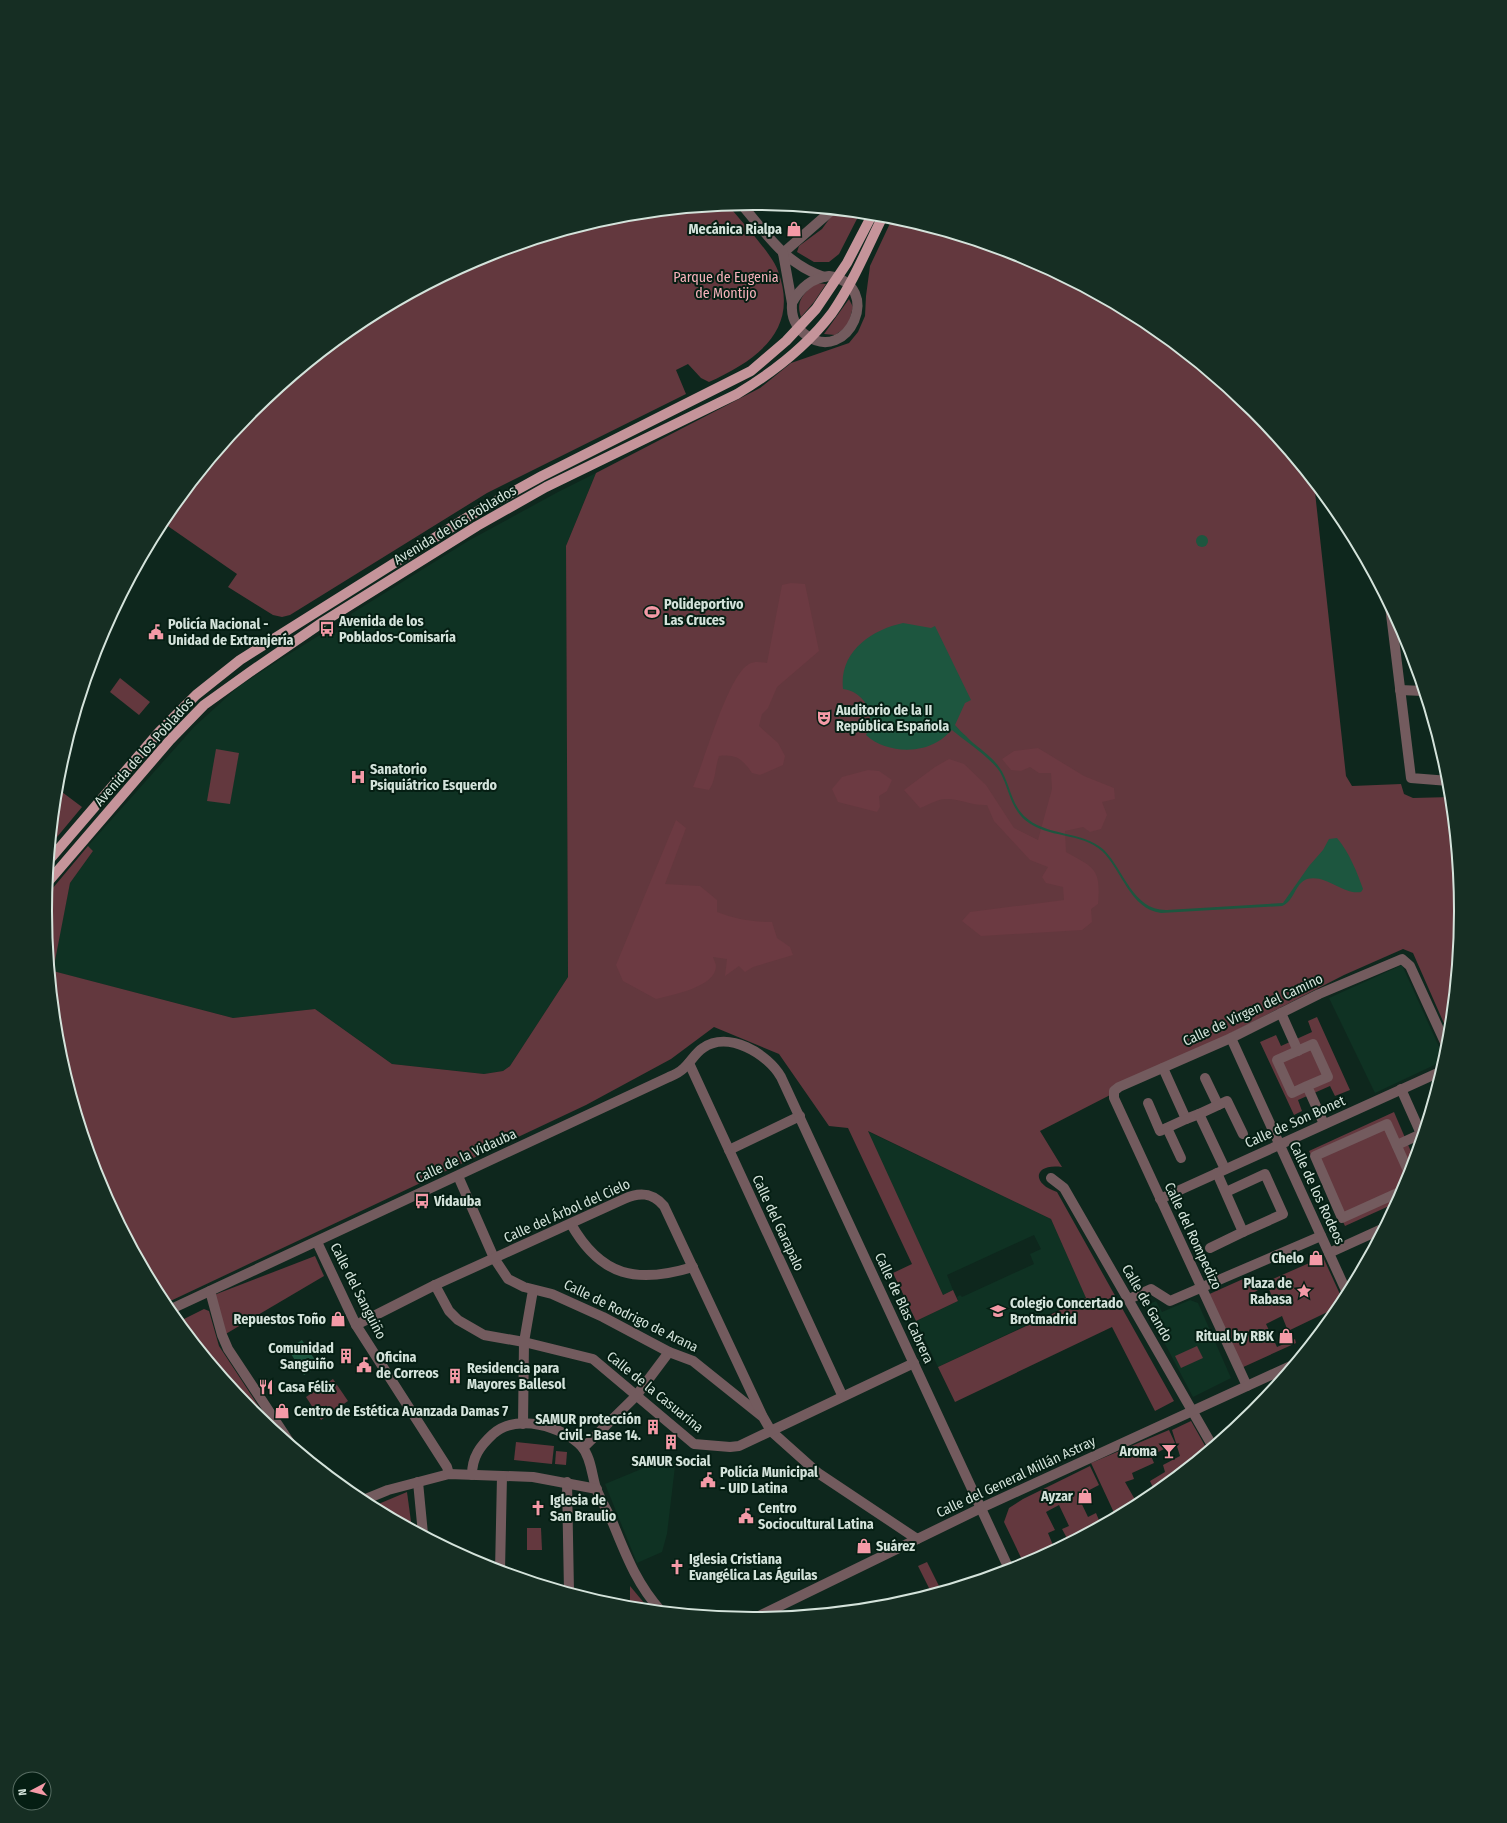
<svg xmlns="http://www.w3.org/2000/svg" width="1507" height="1823" font-family="'Fira Sans Condensed',sans-serif">
<style>
.built{fill:#0f3223}
.green{fill:#63383e}
.forest{fill:#6c3a42}
.water{fill:#1d563f}
.lines{fill:none;stroke-linecap:round;stroke-linejoin:round}
.minor{stroke:#735b5e;stroke-width:10}
.major{stroke:#c5949a;stroke-width:10}
.labels{text-anchor:middle;dominant-baseline:central;stroke-width:4;stroke-linejoin:round;paint-order:stroke}
.poi-label{font-size:14px;font-weight:bold;fill:#d4e3db;stroke:#051e13;text-anchor:start}
.park-label{font-size:14px;fill:#f7b2bb;stroke:#051e13}
.street-label{font-size:14px;fill:#d4e3db;stroke:#051e13}
.rim{fill:none;stroke:#d4e3db;stroke-width:2}
</style>
<rect width="100%" height="100%" fill="#0e271d"/>
<!-- built -->
<g class="built">
<path d="M596,473L566,546L568,977L510,1066L503,1071L484,1074L392,1064L315,1009L233,1018L52,971L70,883L93,851L88,846L194,727L238,687L281,659L328,630L332,635L355,621L351,614L468,541L558,492Z"/>
<path d="M1402,965L1445,1060L1375,1093L1329,998Z"/>
<path d="M867,1131L1051,1219L1086,1297L938,1367L916,1321L958,1301L957,1297L960,1295L962,1297L1034,1264L1030,1254L1041,1249L1034,1235L947,1275L953,1290L943,1295Z"/>
<path d="M1190,1300L1198,1303L1231,1378L1193,1397L1145,1306L1156,1301L1162,1312Z"/>
<path d="M673,1456L676,1458L667,1534L662,1552L637,1563L605,1484Z"/>
</g>
<!-- green -->
<g class="green">
<path d="M728,205C740,220 773,255 778,271C800,330 757,360 709,382L701,378L688,364L676,370L686,394L487,493L290,615L282,617L273,615L228,587L237,574L162,522L253,410L360,322L483,257L616,217Z"/>
<path d="M835,211L860,213L839,254L829,262H814L797,252L799,246L822,229Z"/>
<path d="M893,217L1025,257L1147,323L1255,411L1314,483L1346,776L1352,786L1401,784L1404,794L1413,798L1451,797L1462,912L1450,1037L1413,953L1403,949L1344,975L1040,1131L1062,1167C1033,1163 1031,1184 1057,1192L1174,1401L1155,1411L1112,1327L955,1402L938,1367L1086,1298L1051,1219L868,1131L943,1295L953,1290L958,1301L916,1321L893,1273L912,1264L848,1128L829,1126L779,1054L714,1027L671,1059L586,1105L164,1304L99,1182L59,1050L45,911L47,895L88,846L93,851L70,883L53,971L233,1018L315,1009L392,1064L484,1074L503,1071L510,1066L568,977L566,546L596,473L760,388L791,363L849,343L858,332L865,316L866,296L870,266Z"/>
<path d="M816,283L826,284L814,302L801,317C795,301 804,293 816,283Z"/>
<path d="M849,299L853,307L848,326L835,335L824,334Z"/>
<path d="M120,678L150,702L139,715L110,692Z"/>
<path d="M72,730L62,792L82,807L52,843L59,773Z"/>
<path d="M216,749L239,753L230,804L207,801Z"/>
<path d="M1317,1017L1350,1090L1335,1096L1330,1086L1298,1100L1302,1111L1294,1115L1260,1042L1276,1035L1281,1046L1312,1032L1308,1021Z"/>
<path d="M1394,1112L1415,1161L1408,1183L1398,1202L1345,1226L1309,1151Z"/>
<path d="M315,1256L324,1276L224,1335L214,1295Z"/>
<path d="M1323,1257L1344,1303L1342,1305L1288,1331L1282,1316L1266,1324L1277,1347L1295,1339L1296,1343L1239,1369L1205,1296L1252,1275L1258,1290L1253,1293L1259,1305L1273,1299L1266,1282Z"/>
<path d="M204,1309L209,1311L219,1346L275,1431L252,1412L178,1322Z"/>
<path d="M1197,1346L1203,1358L1181,1368L1175,1356Z"/>
<path d="M333,1379L348,1401L321,1420L306,1397Z"/>
<path d="M1191,1421L1208,1451L1156,1494L1150,1481L1165,1472L1163,1465L1180,1456L1172,1430Z"/>
<path d="M1169,1430L1175,1443L1151,1456L1154,1463L1132,1473L1134,1479L1125,1482L1138,1505L1116,1517L1091,1463Z"/>
<path d="M516,1442L554,1446L552,1464L514,1460Z"/>
<path d="M556,1451L567,1452L566,1465L555,1464Z"/>
<path d="M1090,1466L1099,1485L1078,1496L1088,1517L1096,1513L1101,1525L1069,1542L1062,1529L1069,1526L1059,1505L1046,1512L1055,1530L1048,1533L1055,1550L1025,1566L1004,1522L1009,1508L1023,1499Z"/>
<path d="M407,1492L412,1529L372,1507L376,1505Z"/>
<path d="M527,1528H541L542,1550H527Z"/>
<path d="M927,1562L941,1590L932,1594L918,1566Z"/>
<path d="M630,1586L650,1610L630,1608Z"/>
</g>
<!-- forest -->
<g class="forest">
<path d="M791,583L805,584L819,651L777,687L768,708L762,714L759,726L778,743L785,756L783,765L760,775L752,773C743,760 737,754 719,756C715,767 716,780 709,790L693,787C704,762 728,675 749,664C754,661 762,662 767,663L782,585Z"/>
<path d="M1038,748L1084,776L1114,788L1115,799L1102,802L1107,815L1101,829L1090,832L1083,827L1065,831L1066,852C1095,868 1101,869 1098,904L1091,909L1092,922L1082,930L981,936L962,921L970,912L1064,900L1063,887L1046,883L1042,877L1048,867L1030,860L994,821L987,805C973,806 961,799 947,799C939,798 928,805 920,808L904,790L935,767L949,759L964,764L986,785L1014,828L1038,840L1052,789L1051,773H1039L1030,767L1021,771L1011,770L1002,759L1014,751Z"/>
<path d="M868,770L879,771L892,780L887,791L879,796L880,807L877,812L838,802L832,789L842,777Z"/>
<path d="M676,820L686,828L665,884L700,886L717,900V912C735,919 753,922 772,922L777,938L790,947L793,955L753,967L745,972L739,966L725,976L727,959L713,957C714,960 716,964 716,966C716,987 672,995 656,999L623,981L616,965Z"/>
</g>
<!-- water -->
<g class="water">
<circle cx="1202" cy="541" r="6"/>
<path d="M903,623L931,628L935,626L971,700L965,703L955,725C959,729 962,733 966,736C976,747 991,755 999,767C1010,782 1010,802 1024,816C1046,837 1082,830 1104,850C1124,870 1133,911 1167,910L1283,903L1309,866L1323,850L1329,839L1337,838C1349,852 1357,872 1363,889L1361,892C1342,895 1327,874 1307,879C1295,883 1294,902 1282,906L1161,913C1130,909 1122,870 1102,851C1081,832 1048,839 1025,820C1010,807 1009,788 1000,772C991,758 965,741 952,730C947,734 943,739 937,742C917,754 884,752 866,735C877,715 865,692 843,689C839,652 871,630 903,623Z"/>
<path d="M302,1340L319,1366L304,1375L288,1349Z"/>
</g>
<g class="lines">
<!-- minor -->
<g class="minor">
<path d="M741,204C768,235 784,263 824,277"/>
<path d="M783,253L831,211"/>
<path d="M783,253L792,303"/>
<path d="M829,276C885,285 848,366 806,335C795,327 791,316 792,303C800,288 811,278 829,276Z"/>
<path d="M1390,606L1411,778L1449,781"/>
<path d="M1400,690L1423,691"/>
<path d="M1281,1013L1298,1051"/>
<path d="M1231,1038L1348,1295"/>
<path d="M689,1063L842,1395"/>
<path d="M1163,1068L1186,1119L1199,1114L1225,1169"/>
<path d="M1205,1078L1218,1105"/>
<path d="M1307,1086L1328,1077L1313,1044L1277,1060L1292,1093L1307,1086L1324,1124"/>
<path d="M1401,1089L1422,1136"/>
<path d="M1148,1103L1160,1131L1186,1119"/>
<path d="M1199,1114L1227,1101L1243,1134"/>
<path d="M1167,1128L1181,1158"/>
<path d="M1397,1145L1421,1134"/>
<path d="M729,1150L800,1116"/>
<path d="M1217,1173L1243,1232L1283,1214L1265,1174L1226,1192"/>
<path d="M458,1176L494,1258L508,1279L524,1287L552,1294L603,1317L669,1352L693,1361L763,1417L771,1431L818,1473L917,1539"/>
<path d="M1051,1178L1064,1188L1213,1447"/>
<path d="M1404,1190L1342,1218L1315,1156L1387,1124L1410,1175"/>
<path d="M1160,1199L1442,1071"/>
<path d="M571,1224C601,1277 637,1284 693,1267"/>
<path d="M317,1242L356,1325L447,1467L449,1474"/>
<path d="M1210,1248L1243,1232"/>
<path d="M1329,1253L1384,1228"/>
<path d="M435,1285L449,1311L458,1320L484,1335L524,1342L593,1359L694,1444L730,1447L739,1446L914,1363"/>
<path d="M210,1291L222,1335L228,1349L290,1443"/>
<path d="M1129,1299L1151,1289L1170,1301L1321,1236"/>
<path d="M169,1310L669,1077C674,1075 680,1072 684,1068C691,1062 695,1053 703,1048C728,1030 768,1054 781,1077L1010,1571"/>
<path d="M356,1325L435,1285L624,1199C639,1192 652,1192 664,1206L762,1415"/>
<path d="M1247,1386L1114,1098V1091L1119,1087L1231,1038L1319,994L1402,959L1410,966L1448,1049"/>
<path d="M523,1424L524,1342L533,1290"/>
<path d="M583,1448L636,1396L669,1352"/>
<path d="M472,1475C472,1457 480,1446 493,1434C517,1413 563,1426 582,1447C591,1457 592,1476 596,1488C600,1499 607,1510 612,1521C626,1555 636,1583 661,1611"/>
<path d="M418,1482L423,1534"/>
<path d="M567,1482L569,1592"/>
<path d="M361,1501L388,1490L449,1474L533,1477L597,1489"/>
<path d="M500,1571L502,1476"/>
<path d="M751,1620L981,1508L1295,1364"/>
</g>
<!-- major -->
<g class="major">
<path d="M50,859L159,732L196,695L240,660L471,515L542,476L751,371L786,341L816,309L847,263L872,215"/>
<path d="M48,882L170,740L204,705L250,672L323,622L477,526L546,487L737,394C772,373 807,346 832,313C853,283 867,248 883,216"/>
</g>
</g>
<!-- icons -->
<defs>
<g id="shop-bare" transform="scale(1.2)"><path d="M-5-2.5h2.3a2.7 3.5 0 0 1 5.4 0H5L5.5 6h-11ZM-1.5-2.5h3a1.5 2.3 0 0 0-3 0Z" fill="#f49aa7" stroke="#051e13" stroke-width="2.5" paint-order="stroke"/></g>
<g id="stadium-bare" transform="scale(1.2)"><path d="M0-5a6.5 5 0 1 0 0 10a6.5 5 0 1 0 0-10ZM-3.5-1.8h7v3.6h-7Z" fill="#f49aa7" stroke="#051e13" stroke-width="2.5" paint-order="stroke"/></g>
<g id="bus-bare" transform="scale(1.2)"><path d="M-5-6H5V4H4V6H2V4H-2V6H-4V4H-5ZM-3.5-4V0h7V-4ZM-3.5 1.2v1.5H-2V1.2ZM2 1.2v1.5H3.5V1.2Z" fill="#f49aa7" stroke="#051e13" stroke-width="2.5" paint-order="stroke"/></g>
<g id="civic-bare" transform="scale(1.2)"><path d="M-.6-6.5H3V-4.5H.6V-3L4-1V1h2V6H-6V1h2V-1L-.6-3ZM-1.2 2.5V6h2.4V2.5Z" fill="#f49aa7" stroke="#051e13" stroke-width="2.5" paint-order="stroke"/></g>
<g id="theatre-bare" transform="scale(1.2)"><path d="M-5-5.5Q0-4 5-5.5V0Q5 5 0 6Q-5 5-5 0ZM-3.3-2.5H-1v1.5H-3.3ZM1-2.5H3.3v1.5H1ZM-2.8 1Q0 5.5 2.8 1Z" fill="#f49aa7" stroke="#051e13" stroke-width="2.5" paint-order="stroke"/></g>
<g id="hospital-bare" transform="scale(1.2)"><path d="M-5-5h3v3.5h4V-5h3V5h-3V1.5h-4V5h-3Z" fill="#f49aa7" stroke="#051e13" stroke-width="2.5" paint-order="stroke"/></g>
<g id="sight-bare" transform="scale(1.2)"><path d="M0-6L1.8-2.2L6-1.7L2.9 1.2L3.7 5.4L0 3.3L-3.7 5.4L-2.9 1.2L-6-1.7L-1.8-2.2Z" fill="#f49aa7" stroke="#051e13" stroke-width="2.5" paint-order="stroke"/></g>
<g id="school-bare" transform="scale(1.2)"><path d="M0-5L7-2L0 1L-7-2ZM-4 1L0 2.5L4 1V4Q0 6-4 4Z" fill="#f49aa7" stroke="#051e13" stroke-width="2.5" paint-order="stroke"/></g>
<g id="building-bare" transform="scale(1.2)"><path d="M-4-6H4V6H1V3H-1V6H-4ZM-2.5-4.3h1.7v1.8h-1.7ZM.8-4.3h1.7v1.8H.8ZM-2.5-1h1.7V.8h-1.7ZM.8-1h1.7V.8H.8Z" fill="#f49aa7" stroke="#051e13" stroke-width="2.5" paint-order="stroke"/></g>
<g id="restaurant-bare" transform="scale(1.2)"><path d="M-5-6h1v4h1v-4h1v4h1v-4h1v5L-1.5 .5V6h-2V.5L-5-1ZM5-6V6H3V1.5H1.5Q1.5-4 5-6Z" fill="#f49aa7" stroke="#051e13" stroke-width="2.5" paint-order="stroke"/></g>
<g id="bar-bare" transform="scale(1.2)"><path d="M-6-5H6L.8 .8V4.5H3.5V6h-7V4.5H-.8V.8Z" fill="#f49aa7" stroke="#051e13" stroke-width="2.5" paint-order="stroke"/></g>
<g id="church-bare" transform="scale(1.2)"><path d="M-1.2-6h2.4v3.5h3.3v2.4h-3.3V6h-2.4V-.1h-3.3v-2.4h3.3Z" fill="#f49aa7" stroke="#051e13" stroke-width="2.5" paint-order="stroke"/></g>
</defs>
<g fill-rule="evenodd">
<use href="#shop-bare" x="794" y="229"/>
<use href="#stadium-bare" x="652" y="612"/>
<use href="#bus-bare" x="327" y="629"/>
<use href="#civic-bare" x="156" y="632"/>
<use href="#theatre-bare" x="824" y="718"/>
<use href="#hospital-bare" x="358" y="777"/>
<use href="#bus-bare" x="422" y="1201"/>
<use href="#shop-bare" x="1316" y="1258"/>
<use href="#sight-bare" x="1304" y="1291"/>
<use href="#school-bare" x="998" y="1311"/>
<use href="#shop-bare" x="338" y="1319"/>
<use href="#shop-bare" x="1286" y="1336"/>
<use href="#building-bare" x="346" y="1356"/>
<use href="#civic-bare" x="364" y="1365"/>
<use href="#building-bare" x="455" y="1376"/>
<use href="#restaurant-bare" x="266" y="1387"/>
<use href="#shop-bare" x="282" y="1411"/>
<use href="#building-bare" x="653" y="1427"/>
<use href="#building-bare" x="671" y="1442"/>
<use href="#bar-bare" x="1169" y="1451"/>
<use href="#civic-bare" x="708" y="1480"/>
<use href="#shop-bare" x="1085" y="1496"/>
<use href="#church-bare" x="538" y="1508"/>
<use href="#civic-bare" x="746" y="1516"/>
<use href="#shop-bare" x="864" y="1546"/>
<use href="#church-bare" x="677" y="1567"/>
</g>
<g class="labels">
<!-- poi labels -->
<g class="poi-label">
<text x="782" y="229" text-anchor="end">Mecánica Rialpa</text>
<text x="664" y="604">Polideportivo<tspan x="664" dy="16">Las Cruces</tspan></text>
<text x="339" y="621">Avenida de los<tspan x="339" dy="16">Poblados-Comisaría</tspan></text>
<text x="168" y="624">Policía Nacional -<tspan x="168" dy="16">Unidad de Extranjería</tspan></text>
<text x="836" y="710">Auditorio de la II<tspan x="836" dy="16">República Española</tspan></text>
<text x="370" y="769">Sanatorio<tspan x="370" dy="16">Psiquiátrico Esquerdo</tspan></text>
<text x="434" y="1201">Vidauba</text>
<text x="1304" y="1258" text-anchor="end">Chelo</text>
<text x="1292" y="1283" text-anchor="end">Plaza de<tspan x="1292" dy="16">Rabasa</tspan></text>
<text x="1010" y="1303">Colegio Concertado<tspan x="1010" dy="16">Brotmadrid</tspan></text>
<text x="326" y="1319" text-anchor="end">Repuestos Toño</text>
<text x="1274" y="1336" text-anchor="end">Ritual by RBK</text>
<text x="334" y="1348" text-anchor="end">Comunidad<tspan x="334" dy="16">Sanguiño</tspan></text>
<text x="376" y="1357">Oficina<tspan x="376" dy="16">de Correos</tspan></text>
<text x="467" y="1368">Residencia para<tspan x="467" dy="16">Mayores Ballesol</tspan></text>
<text x="278" y="1387">Casa Félix</text>
<text x="294" y="1411">Centro de Estética Avanzada Damas 7</text>
<text x="641" y="1419" text-anchor="end">SAMUR protección<tspan x="641" dy="16">civil - Base 14.</tspan></text>
<text x="1157" y="1451" text-anchor="end">Aroma</text>
<text x="671" y="1461" text-anchor="middle">SAMUR Social</text>
<text x="720" y="1472">Policía Municipal<tspan x="720" dy="16">- UID Latina</tspan></text>
<text x="1073" y="1496" text-anchor="end">Ayzar</text>
<text x="550" y="1500">Iglesia de<tspan x="550" dy="16">San Braulio</tspan></text>
<text x="758" y="1508">Centro<tspan x="758" dy="16">Sociocultural Latina</tspan></text>
<text x="876" y="1546">Suárez</text>
<text x="689" y="1559">Iglesia Cristiana<tspan x="689" dy="16">Evangélica Las Águilas</tspan></text>
</g>
<!-- park labels -->
<g class="park-label">
<text x="726" y="277">Parque de Eugenia<tspan x="726" dy="16">de Montijo</tspan></text>
</g>
<!-- street labels -->
<g class="street-label">
<text transform="translate(455 525) rotate(-31)">Avenida de los Poblados</text>
<text transform="translate(144 752) rotate(-48)">Avenida de los Poblados</text>
<text transform="translate(1253 1010) rotate(-25)">Calle de Virgen del Camino</text>
<text transform="translate(1295 1122) rotate(-24)">Calle de Son Bonet</text>
<text transform="translate(466 1156) rotate(-25)">Calle de la Vidauba</text>
<text transform="translate(1317 1193) rotate(65)">Calle de los Rodeos</text>
<text transform="translate(567 1211) rotate(-24)">Calle del Árbol del Cielo</text>
<text transform="translate(778 1223) rotate(65)">Calle del Garapalo</text>
<text transform="translate(1193 1236) rotate(65)">Calle del Rompedizo</text>
<text transform="translate(358 1291) rotate(63)">Calle del Sanguiño</text>
<text transform="translate(1147 1303) rotate(60)">Calle de Gando</text>
<text transform="translate(904 1308) rotate(65)">Calle de Blas Cabrera</text>
<text transform="translate(631 1316) rotate(26)">Calle de Rodrigo de Arana</text>
<text transform="translate(655 1392) rotate(39)">Calle de la Casuarina</text>
<text transform="translate(1016 1477) rotate(-25)">Calle del General Millán Astray</text>
</g>
</g>
<!-- crop -->
<path d="M0 0H1507V1823H0ZM52 911a701 701 0 1 1 1402 0a701 701 0 1 1-1402 0Z" fill="#162e23" fill-rule="evenodd"/>
<path class="rim" d="M52 911a701 701 0 1 1 1402 0a701 701 0 1 1-1402 0Z"/>
<!-- north arrow -->
<g transform="translate(32 1791) rotate(263)"><circle r="19" fill="#051e13" stroke="#586d63"/>
<path d="M0-3L7 15L0 10L-7 15Z" fill="#f49aa7"/>
<text y="-6" font-size="11" font-weight="bold" text-anchor="middle" fill="#d4e3db">N</text>
</g>
</svg>
